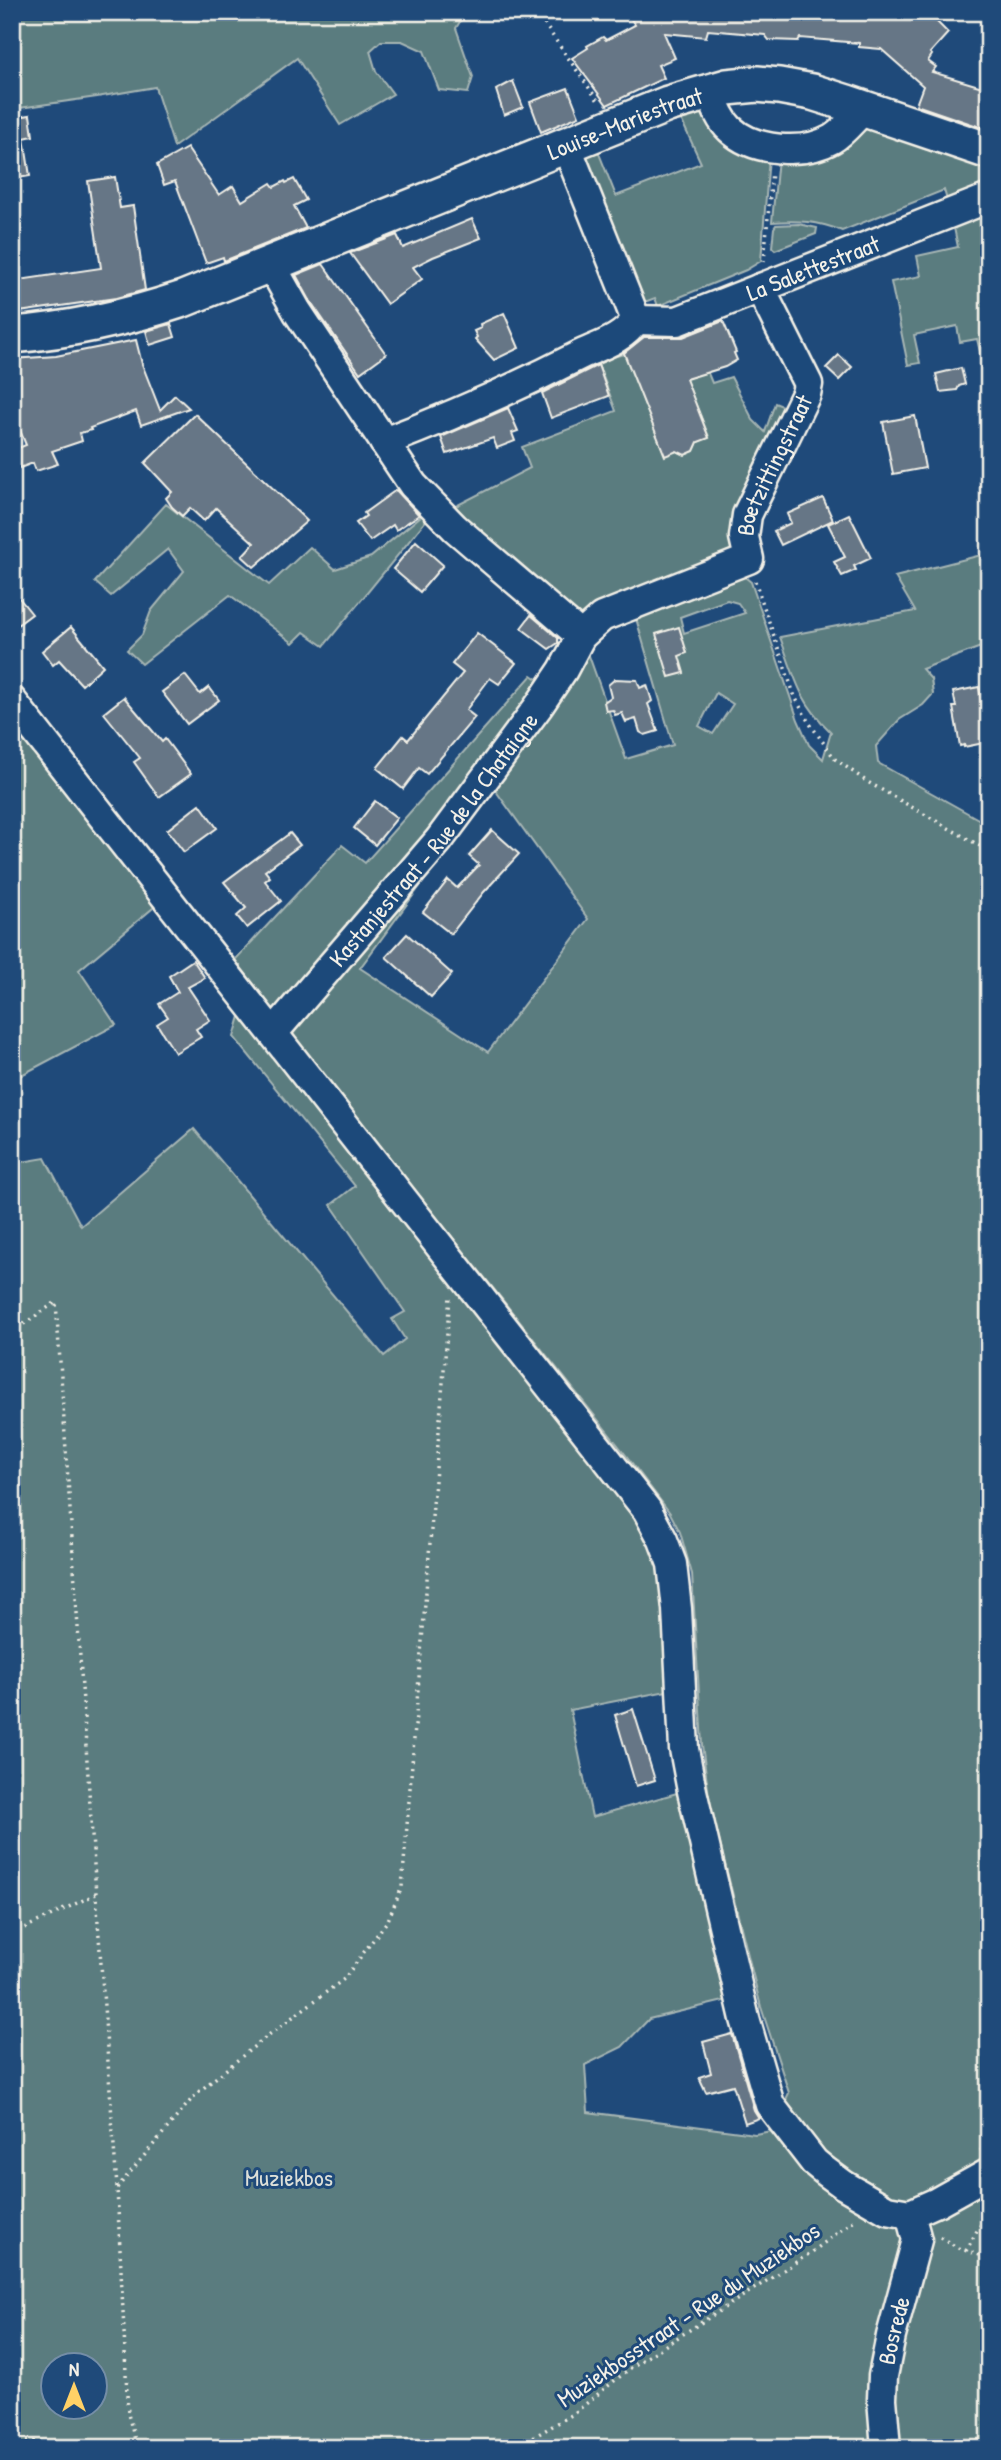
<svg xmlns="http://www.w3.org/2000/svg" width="1001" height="2460" font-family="'Patrick Hand',sans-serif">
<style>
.green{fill:#5a7b7f;stroke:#a7b6b4;stroke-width:2;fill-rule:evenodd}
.building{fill:#667686;stroke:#f4f1e8;stroke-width:2}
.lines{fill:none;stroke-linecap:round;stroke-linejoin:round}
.minor-casing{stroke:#f4f1e8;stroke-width:33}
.major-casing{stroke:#f4f1e8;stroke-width:40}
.path{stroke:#f4f1e8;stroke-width:3.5;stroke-dasharray:2 5;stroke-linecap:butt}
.minor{stroke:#1f4a7a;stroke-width:28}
.major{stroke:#1f4a7a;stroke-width:35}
.labels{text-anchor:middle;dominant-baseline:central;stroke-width:6;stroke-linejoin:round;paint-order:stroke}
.street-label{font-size:24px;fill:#f4f1e8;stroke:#1f4a7a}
.park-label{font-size:24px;fill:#dddfd8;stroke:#1f4a7a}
</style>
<rect width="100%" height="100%" fill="#1f4a7a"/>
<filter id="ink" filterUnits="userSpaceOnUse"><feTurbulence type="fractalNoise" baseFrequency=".0143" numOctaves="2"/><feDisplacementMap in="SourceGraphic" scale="14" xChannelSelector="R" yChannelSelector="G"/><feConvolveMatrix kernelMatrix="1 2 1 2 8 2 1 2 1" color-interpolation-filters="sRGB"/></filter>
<g filter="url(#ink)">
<!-- green -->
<g class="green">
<path d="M12,12H466L456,28L473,77L468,93L439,90L424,51L402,41H381L370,51L376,71L393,94L340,125L297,58L174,147L155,87L97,97L12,109Z"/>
<path d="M708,105L769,156L761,261L746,270L658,306L655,298L642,303L582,157L598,151L616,196L701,163L680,117Z"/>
<path d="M857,115L989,160V192L949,207L944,190L842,231C819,221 797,220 772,222L778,158Z"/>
<path d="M989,205V390L977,339L960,342L957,326L914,335L920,363L908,365L891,282L921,276L917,256L958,247L952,218Z"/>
<path d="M799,224L817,228L816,234L775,250L772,247L774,228L776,225Z"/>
<path d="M688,325L712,383L731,377L753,420L765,432L775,403L792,410L740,546L729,559L581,623L448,510L530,468L522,447L616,411L597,361L624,354L623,351L665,455L677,451L685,455L694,451L698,442L709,437L667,333Z"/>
<path d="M166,504L269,585L310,547L335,569L371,557L427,511L428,518L324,646L304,632L293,643L230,595L142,664L127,650L142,635L151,611L184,571L168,549L111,596L95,582Z"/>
<path d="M989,553V644L922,669L931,679L933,694L923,705L899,720L876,746L878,763L989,825V2448H12V1143L22,1162L45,1158L81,1226L194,1129L384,1356L405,1339L392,1319L405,1312L331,1205L355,1186L234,1037L241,1013L265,1000L235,960L342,845L365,863L532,675L561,695L588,653L626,759L673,745L635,615L740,573L751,582L798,720L809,745L823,759L831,732C799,701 795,678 780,637L915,611L895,577ZM727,600L738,603L745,613L684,633L680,617ZM716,693L733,704L713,734L699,726ZM493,787L588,919L488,1052L360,968ZM434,1214L622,1450L670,1513L680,1532L692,1574L702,1745L710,1804L761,2007L789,2093L771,2131L755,2134L588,2112L585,2065L622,2047L649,2019L732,1999L684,1791L592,1817L570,1710L672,1690L656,1541L412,1229ZM52,2366H94V2408H52Z"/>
<path d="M12,713L159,903L79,970L116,1025L12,1080Z"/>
</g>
<!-- building -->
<g class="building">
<path d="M626,12H942L935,20L948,33L930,53L932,55L928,61L936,67L932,72L989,89V130L916,105L923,86L881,49L859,47V43L800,38L798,41L769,40L765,35L708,30L706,37L664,33L675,58L658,65L664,78L607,105L572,58L588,48L587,46L603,37L606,40L635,25Z"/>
<path d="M513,81L523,107L504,115L496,90Z"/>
<path d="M568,88L579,116L541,132L530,102Z"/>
<path d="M30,115L33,136L24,138L30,176L12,179V118Z"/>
<path d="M187,148L219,195L233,186L242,201L271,183L274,187L285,181L286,183L294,179L306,200L294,206L306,228L224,261L223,257L206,263L175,181L164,185L157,165Z"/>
<path d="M115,177L120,208L133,206L145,290L116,298L12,313V281L101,268L88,181Z"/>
<path d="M472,219L481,238L433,257L413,267L422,279L387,304L350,253L397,235L403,248Z"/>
<path d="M323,264L386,354L360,373L311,302L296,275Z"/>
<path d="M504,313L519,348L494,360L475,339L477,337L474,331L481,328L480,324Z"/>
<path d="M723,321L736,352L734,353L737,360L725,367L686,379L709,438L698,442L694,451L685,455L677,451L665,456L624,353L644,337H683Z"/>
<path d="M171,324L175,337L150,345L146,331Z"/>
<path d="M136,340L142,364L160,410L175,395L189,408L141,425L136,411L90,428L91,430L80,433L82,441L52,451L58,464L36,471L33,463L20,468L13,450L26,445L12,411V359L56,356Z"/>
<path d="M839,355L852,367L839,380L826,368Z"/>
<path d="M598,365L609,396L551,418L542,393Z"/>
<path d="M961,368L965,384L959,386L957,390L940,392L936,374Z"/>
<path d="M508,408L518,431L512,433L515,441L497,448L493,438L447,454L441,437Z"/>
<path d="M195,414L307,521L254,567L242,556L254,543L216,508L204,521L190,508L182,516L172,507L166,498L172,492L145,463Z"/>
<path d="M915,416L925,468L893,474L883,422Z"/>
<path d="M396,490L419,515L396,530L393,525L370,541L356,523L366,516L364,513Z"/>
<path d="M823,498L833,520L781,545L774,531L791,523L787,514Z"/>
<path d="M849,514L871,558L854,566L856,570L842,576L834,562L845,557L828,524Z"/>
<path d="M416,541L443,565L420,592L393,569Z"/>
<path d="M12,589L32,614L12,629Z"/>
<path d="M531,615L558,638V643L549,649L521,628Z"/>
<path d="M71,627L103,666L82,685L59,660L53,665L42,651Z"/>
<path d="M679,627L687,653L679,656L684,673L669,677L656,634Z"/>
<path d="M477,633L516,663L499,684L490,678L466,710L475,717L427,774L419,768L403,789L377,768L403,736L408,740L463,673L452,664Z"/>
<path d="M185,675L200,694L209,687L219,700L187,724L162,692Z"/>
<path d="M615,679L637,680L640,688L647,685L652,701L648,704L658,731L645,735L640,732L636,719L626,722L622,713L615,715L613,710L606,711L604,702L611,697L608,685Z"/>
<path d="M979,687L982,705L987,704L989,714V742L964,747V745L960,746L953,707H956L953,692Z"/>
<path d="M124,697L162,742L165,739L191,774L159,797L134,762L140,758L104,713Z"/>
<path d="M375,801L397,818L375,845L354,828Z"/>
<path d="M200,804L217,828L184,852L167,830Z"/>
<path d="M492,830L519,854L484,892L451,934L423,912L448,880L457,888L479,865L469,856Z"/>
<path d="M290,833L300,845L265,871L270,877L265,881L281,901L247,928L237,916L246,908L224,882Z"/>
<path d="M407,934L452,974L431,997L386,957Z"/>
<path d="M193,960L205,978L188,987L210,1020L196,1029L201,1037L175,1053L157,1024L168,1017L159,1004L178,992L169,976Z"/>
<path d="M633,1709L655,1780L636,1786L615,1715Z"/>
<path d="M732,2034L754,2110L759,2118L745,2123L733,2085L706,2092L699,2077L711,2073L703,2042Z"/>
</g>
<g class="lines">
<!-- minor casing -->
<g class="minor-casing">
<g id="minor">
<path d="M710,91C715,104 719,119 730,129C754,152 804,155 832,139C844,132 854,118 864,109"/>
<path d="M566,145L636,320"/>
<path d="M270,263L297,311L413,485L455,528L581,636"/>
<path id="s1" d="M636,320L677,321L989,198"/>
<path d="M384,442C452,416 518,387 582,354C602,345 623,339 636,320"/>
<path d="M12,701L647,1510L663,1540L672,1564L677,1609L684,1749L692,1791L745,2019L770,2105L814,2162L825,2171L844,2185L887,2210L910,2214"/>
<path id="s2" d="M274,1032L439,840L538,707L563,670L581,636L602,617L749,559L744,537L747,515L806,394L808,384L760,288"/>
<path d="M910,2214L937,2202L989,2173"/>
<path id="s3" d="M886,2448L882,2399L883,2376L891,2336L917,2240L910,2214"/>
</g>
</g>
<!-- major casing -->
<g class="major-casing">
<g id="major">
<path id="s4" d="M12,335C73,330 126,318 183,299L668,104L727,87L757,84L779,86L812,92L847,103L989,151"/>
</g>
</g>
<!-- path -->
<g class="path">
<path d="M536,12L599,102"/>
<path d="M764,262L772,172"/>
<path d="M755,581L795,697L808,721L835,759L866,781L989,851"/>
<path d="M12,1332L56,1302L96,1894"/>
<path d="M12,1934L96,1894L117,2188L128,2414L137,2448"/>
<path d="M981,2151L989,2131"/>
<path d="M117,2188L196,2094L262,2040L344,1979L388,1920L402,1887L450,1296"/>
<path d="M940,2237L958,2248L989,2258"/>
<path d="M966,2251L979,2227L989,2217"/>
<path d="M12,2440L147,2448"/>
<path d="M515,2448L573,2414L633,2366L812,2252L856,2219"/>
</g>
<!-- minor -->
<use href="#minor" class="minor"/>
<!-- major -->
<use href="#major" class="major"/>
</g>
</g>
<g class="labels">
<!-- street labels -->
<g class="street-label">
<text stroke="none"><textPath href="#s4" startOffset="651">Louise-Mariestraat</textPath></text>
<text stroke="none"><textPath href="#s1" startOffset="187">La Salettestraat</textPath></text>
<text stroke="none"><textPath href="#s2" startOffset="789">Boetzittingstraat</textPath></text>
<text stroke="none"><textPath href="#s2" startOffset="250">Kastanjestraat - Rue de la Chataigne</textPath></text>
<text transform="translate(688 2314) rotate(-34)">Muziekbosstraat - Rue du Muziekbos</text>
<text stroke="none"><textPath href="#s3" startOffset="119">Bosrede</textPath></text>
</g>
<!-- park labels -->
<g class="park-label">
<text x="289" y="2177">Muziekbos</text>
</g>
</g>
<!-- margin -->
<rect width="1001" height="2460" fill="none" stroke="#1f4a7a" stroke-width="42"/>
<rect x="21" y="21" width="959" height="2418" fill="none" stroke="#f4f1e8" stroke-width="2.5" filter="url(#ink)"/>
<!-- north arrow -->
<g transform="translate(74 2386)"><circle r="33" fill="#1f4a7a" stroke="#748da6" stroke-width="2"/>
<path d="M0-5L12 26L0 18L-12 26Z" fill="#ffd166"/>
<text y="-10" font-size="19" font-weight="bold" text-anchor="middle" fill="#f4f1e8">N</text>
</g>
</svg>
